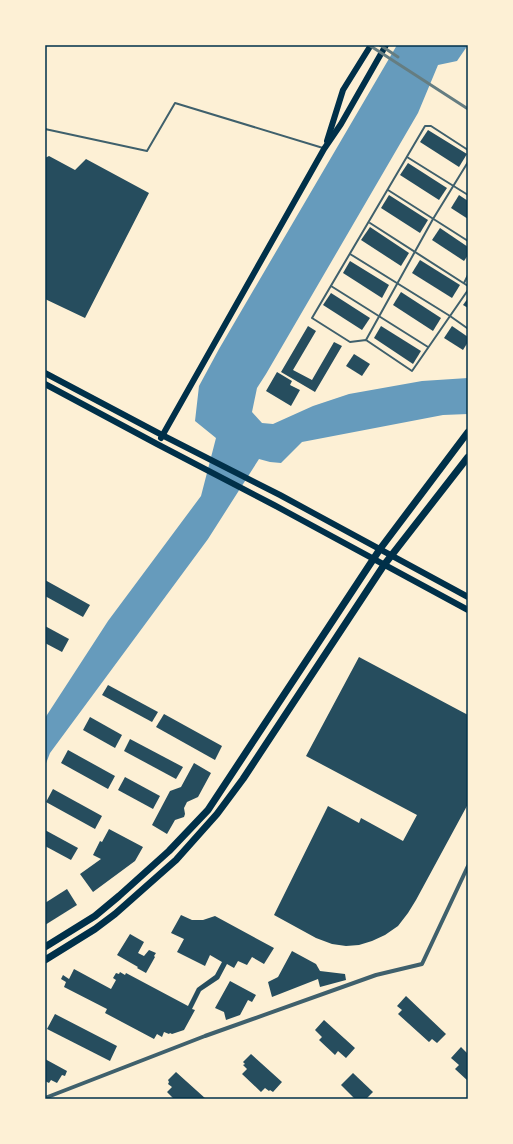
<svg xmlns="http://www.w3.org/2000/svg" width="513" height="1144" font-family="'Work Sans',sans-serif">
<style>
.water{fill:#669bbc}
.building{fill:#264d5e}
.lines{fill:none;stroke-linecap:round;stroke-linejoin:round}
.service{stroke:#3f606c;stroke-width:2}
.minor{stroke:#3f606c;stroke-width:4}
.secondary{stroke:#003049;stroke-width:6}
.primary{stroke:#003049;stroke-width:7}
.rail{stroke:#657d81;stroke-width:3}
.neatline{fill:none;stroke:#003049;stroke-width:1.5}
</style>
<rect width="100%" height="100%" fill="#fdf0d5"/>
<!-- water -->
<path class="water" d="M397,45H468L457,61L438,65L418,113L266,374L257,388L252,412L262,423L273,424L313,406L349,394L422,381L468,378V414L443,415L302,442L281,463L270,462L259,459L208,539L50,753L45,766V718L108,621L201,496L216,438L195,421L199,386L219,349Z"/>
<!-- building -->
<g class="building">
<path d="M428,130L467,154L459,167L420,142Z"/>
<path d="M49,156L75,170L86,159L149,193L85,318L45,299V158Z"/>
<path d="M408,163L447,188L439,200L400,175Z"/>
<path d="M389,195L428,220L420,233L381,208Z"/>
<path d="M459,195L468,201V219L451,208Z"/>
<path d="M370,227L409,253L401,266L361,240Z"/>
<path d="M440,228L468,247V255L464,261L432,240Z"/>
<path d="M420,260L460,285L452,298L412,273Z"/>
<path d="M350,261L389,285L382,298L343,273Z"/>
<path d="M401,292L441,318L433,331L393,305Z"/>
<path d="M331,293L370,318L362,330L323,305Z"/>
<path d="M468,298V308L463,305Z"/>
<path d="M308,326L316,331L293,370L312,380L334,342L342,346L315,392L281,372Z"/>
<path d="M381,326L421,351L413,364L374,338Z"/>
<path d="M452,326L468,337V342L463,350L444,338Z"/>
<path d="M354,354L370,364L362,376L346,366Z"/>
<path d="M277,372L292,381L290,385L300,390L291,406L266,391Z"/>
<path d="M45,580L90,605L83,617L45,596Z"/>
<path d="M45,626L69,639L62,652L45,643Z"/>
<path d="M359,657L468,715V804L416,900L408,913L398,926L385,935L372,941L359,945L346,946L332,944L316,938L274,915L328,806L359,823L361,818L403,841L417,815L306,756Z"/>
<path d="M108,685L158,712L152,722L102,695Z"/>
<path d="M164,714L222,746L215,760L156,727Z"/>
<path d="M90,717L122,735L115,748L83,730Z"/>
<path d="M130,739L183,767L176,779L124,751Z"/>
<path d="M68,750L115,776L108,789L61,763Z"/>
<path d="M194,763L211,773L198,797L187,802L184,808L185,814L184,817L175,820L167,834L152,825L170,791L181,787Z"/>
<path d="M125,777L160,796L153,809L118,790Z"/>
<path d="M53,789L102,816L95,829L46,802Z"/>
<path d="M109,829L143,847L135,861L93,892L80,874L101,859L93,855L100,841L102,842Z"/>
<path d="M45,830L78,848L71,860L45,846Z"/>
<path d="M67,889L77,905L45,925V903Z"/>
<path d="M181,915L192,920H203L215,916L274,948L264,964L252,957L247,965L238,961L234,968L227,964L219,979L201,991L192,1009L195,1010L184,1030L172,1034L170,1033L169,1034L164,1032L162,1037L157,1034L154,1039L105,1013L107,1009L64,987L66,982L61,979L63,975L69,979L74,969L111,989L116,980L113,978L116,973L119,974L120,972L125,975L126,973L188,1006L197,988L215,975L222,962L210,955L205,966L177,952L184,939L171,933Z"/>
<path d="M130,934L144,942L138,953L144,956L149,950L156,953L154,956L155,957L146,973L137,968L138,967L117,955Z"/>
<path d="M292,951L316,964L320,971L345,974L346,980L320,987L318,979L272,997L268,982L278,977Z"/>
<path d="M230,981L256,995L252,1002L248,1000L240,1015L226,1020L224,1012L215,1008Z"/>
<path d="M406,996L446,1034L437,1043L432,1039L429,1042L398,1014L402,1010L397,1006Z"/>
<path d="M55,1014L117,1046L110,1061L47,1029Z"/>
<path d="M324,1020L355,1048L346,1058L338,1051L335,1055L319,1040L322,1037L315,1030Z"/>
<path d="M461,1047L468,1054V1081L455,1069L459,1065L451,1058Z"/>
<path d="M251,1054L282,1082L273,1092L270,1090L269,1091L265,1088L261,1092L242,1074L247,1069L243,1065L245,1064L243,1062Z"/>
<path d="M45,1059L67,1071L65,1076L62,1075L57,1083L51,1080L49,1083L45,1081Z"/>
<path d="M176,1072L206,1099H174L167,1092L172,1087L168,1084L169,1082L168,1080Z"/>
<path d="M353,1073L373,1092L366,1099H355L341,1085Z"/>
</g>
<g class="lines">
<!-- service -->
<g class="service">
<path d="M45,129L147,151L175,103L323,148"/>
<path d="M468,150L431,126H425L312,318L350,342L366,340L412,371L468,290"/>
<path d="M407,157L468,195"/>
<path d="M388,190L468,241"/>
<path d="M370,223L468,286"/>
<path d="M350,254L450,316L467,328"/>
<path d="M464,283L468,275"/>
<path d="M331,286L428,347"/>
<path d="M366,340L433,219L468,162"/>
</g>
<!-- minor -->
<path class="minor" d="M45,1098L205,1036L376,975L422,964L468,866"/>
<!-- secondary -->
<g class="secondary">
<path d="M327,141L343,90L371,45"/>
<path d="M45,373L162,435L280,495L468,597"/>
<path d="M45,384L157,444L274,505L468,610"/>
<path d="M161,438L324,149L341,124L386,45"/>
</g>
<!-- primary -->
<g class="primary">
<path d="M45,947L95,916L119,896L169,851L208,810L380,549L468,432"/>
<path d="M45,960L95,929L115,914L176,860L217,814L243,779L384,565L468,457"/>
</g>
<!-- rail -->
<g class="rail">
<path d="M369,45L468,109"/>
<path d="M380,45L398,57"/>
</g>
</g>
<!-- border -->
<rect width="513" height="1144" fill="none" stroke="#fdf0d5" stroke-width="92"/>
<rect x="46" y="46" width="421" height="1052" class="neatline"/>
</svg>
